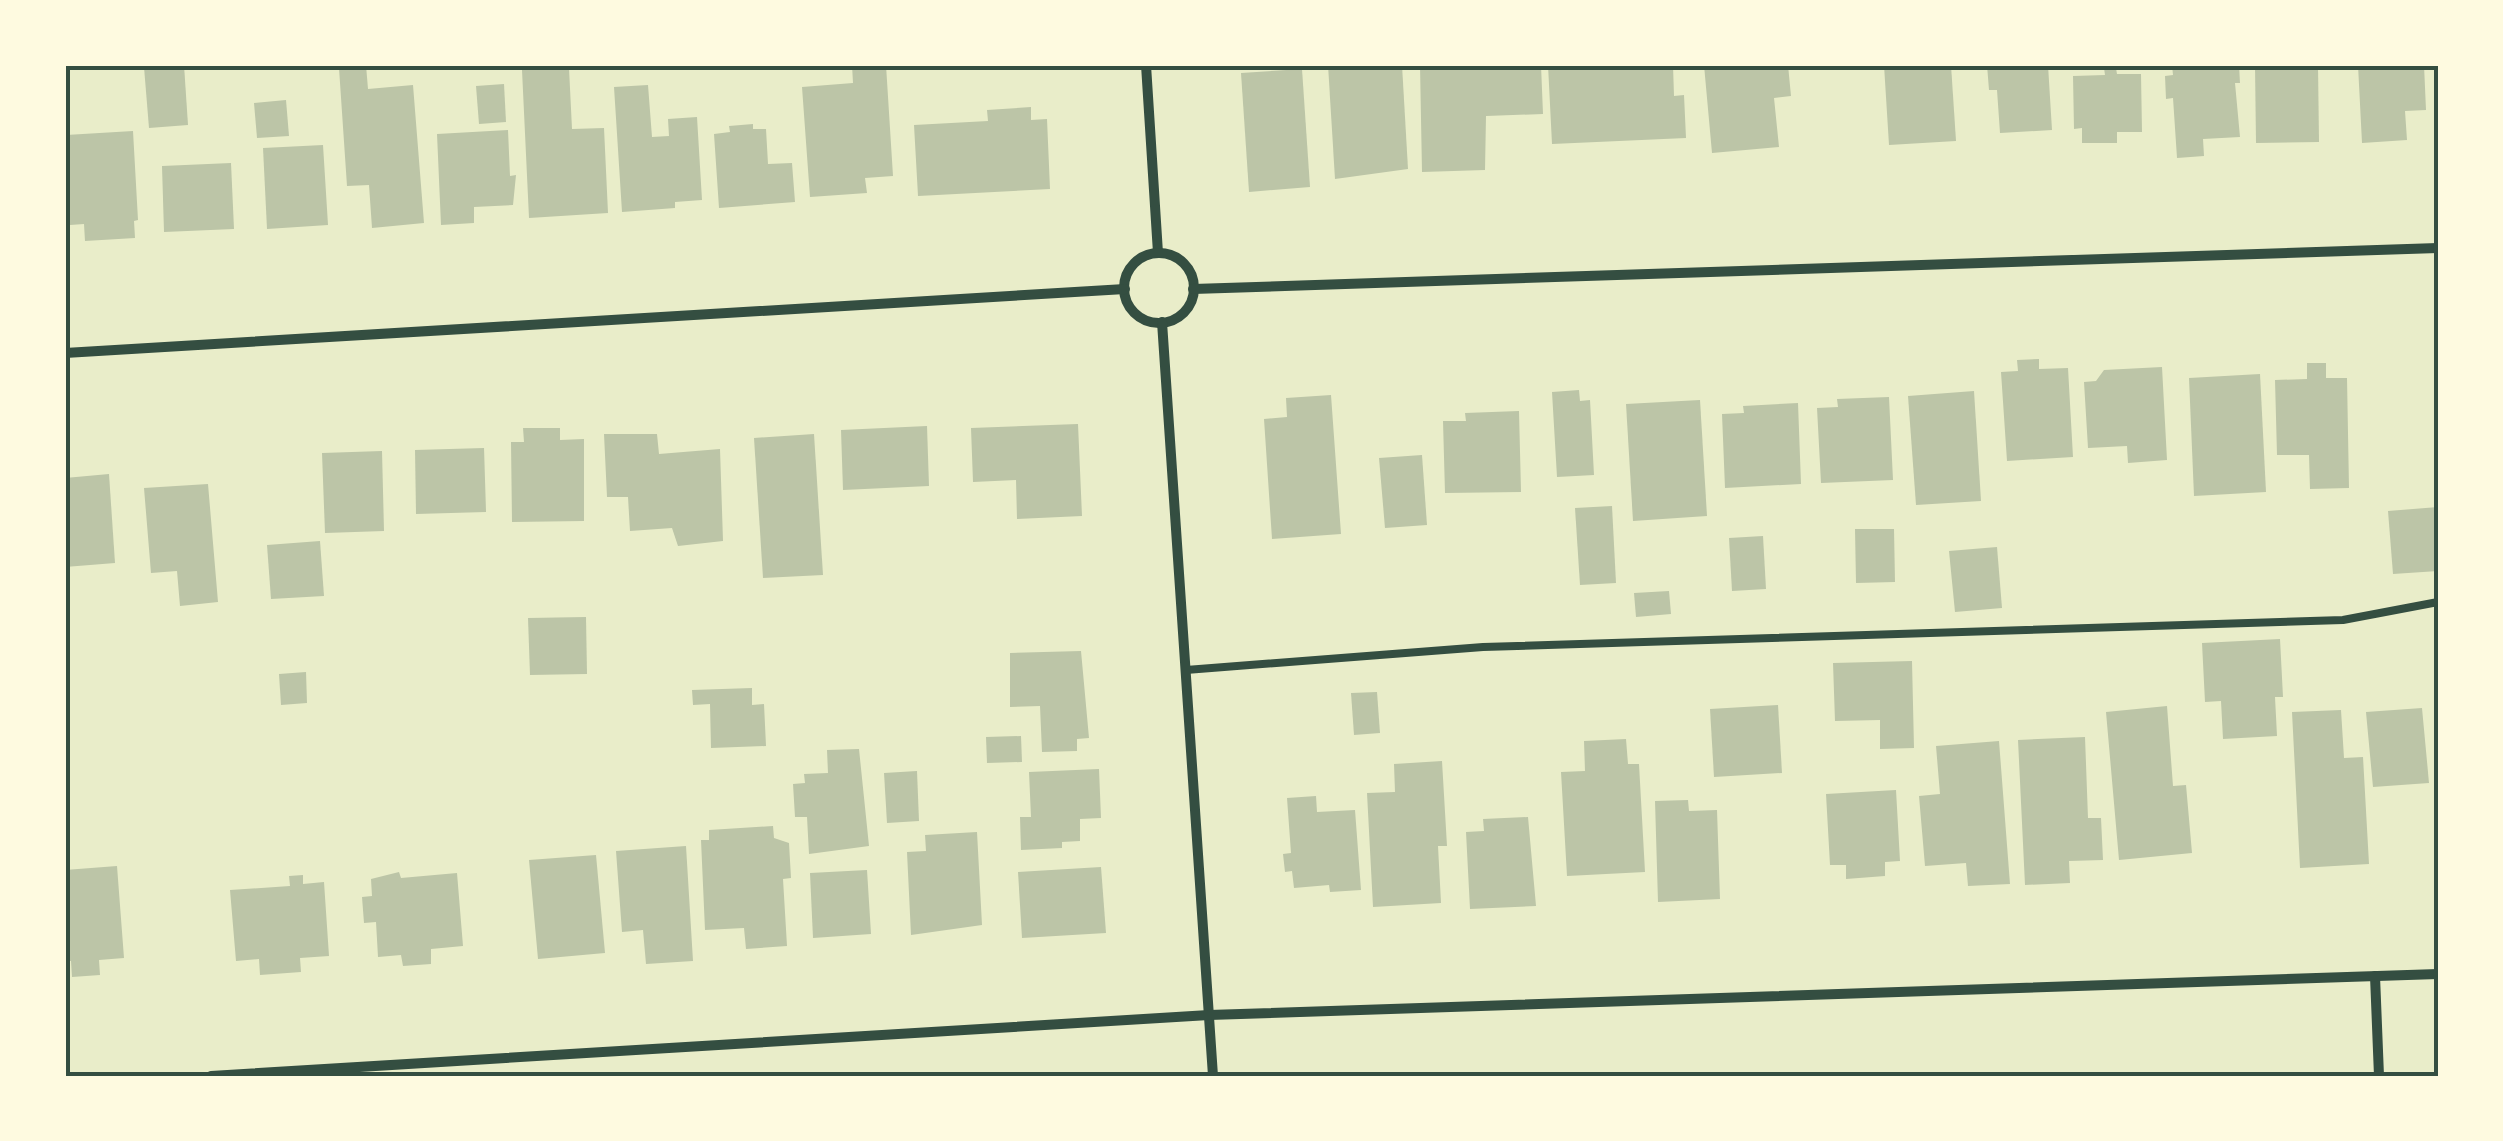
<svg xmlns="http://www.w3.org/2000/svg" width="2503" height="1141" font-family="'Alegreya Sans',sans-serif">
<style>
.building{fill:#bcc5a7}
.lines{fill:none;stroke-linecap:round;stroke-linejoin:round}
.service{stroke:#344e41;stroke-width:8}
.minor{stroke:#344e41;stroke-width:10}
.neatline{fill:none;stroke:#344e41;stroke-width:4}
</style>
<rect width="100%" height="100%" fill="#e9edc9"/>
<!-- building -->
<g class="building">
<path d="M184,65L188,125L149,128L144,67Z"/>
<path d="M366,65L368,89L413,85L424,223L372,228L369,185L347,186L339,68Z"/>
<path d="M852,65H886L893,176L865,178L867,193L810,197L802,87L853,83Z"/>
<path d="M1328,65H1402L1408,169L1335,179Z"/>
<path d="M1420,65H1541L1543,114L1486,116L1485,170L1422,172Z"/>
<path d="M1548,65H1673L1674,96L1684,95L1686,138L1552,144Z"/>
<path d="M1704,65H1788L1791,96L1774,98L1779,147L1712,153Z"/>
<path d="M1884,65H1951L1956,141L1889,145Z"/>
<path d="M1987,65H2048L2052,130L2000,133L1997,90H1989Z"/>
<path d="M2172,65H2239L2240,83H2235L2240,137L2203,139L2204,156L2177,158L2173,98L2166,99L2165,76L2173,75Z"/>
<path d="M2255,65H2318L2319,142L2256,143Z"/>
<path d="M2358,65H2424L2426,110L2405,111L2407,140L2362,143Z"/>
<path d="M569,68L572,129L604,128L608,213L529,218L522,70Z"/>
<path d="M2104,68H2116L2117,74H2141L2142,132H2117V143H2082V128L2074,129L2073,76L2105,75Z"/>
<path d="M1302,69L1310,187L1249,192L1241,73Z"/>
<path d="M504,84L506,122L479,124L476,86Z"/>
<path d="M648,85L652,137L669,136L668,119L697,117L702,200L675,202V208L622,212L614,87Z"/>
<path d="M286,100L289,136L257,138L254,103Z"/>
<path d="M1031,107V120L1047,119L1050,189L918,196L914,125L988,121L987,110Z"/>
<path d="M753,124V129H766L768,164L792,163L795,202L719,208L714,134L730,132L729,126Z"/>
<path d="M508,130L510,176L516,175L513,205L474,207V223L441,225L437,134Z"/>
<path d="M133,131L138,220L134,221L135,238L85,241L84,224L70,225L66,135Z"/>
<path d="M323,145L328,225L267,229L263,148Z"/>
<path d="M231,163L234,229L164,232L162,166Z"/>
<path d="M2039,359V369L2068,368L2073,457L2007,461L2001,372L2018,371L2017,360Z"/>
<path d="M2307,363H2326V378H2347L2349,488L2310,489L2309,455H2277L2275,380L2307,379Z"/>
<path d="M2162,367L2167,460L2128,463L2127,446L2088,448L2084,382L2096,381L2104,370Z"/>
<path d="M2260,374L2266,492L2194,496L2189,378Z"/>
<path d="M1579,390L1580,401L1590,400L1594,475L1557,477L1552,392Z"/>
<path d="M1974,391L1981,501L1916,505L1908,396Z"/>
<path d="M1331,395L1341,534L1272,539L1264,419L1287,417L1286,398Z"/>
<path d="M1889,397L1893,480L1821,483L1817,408L1838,407L1837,399Z"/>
<path d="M1700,400L1707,516L1633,521L1626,404Z"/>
<path d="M1798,403L1801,484L1725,488L1722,414L1744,413L1743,406Z"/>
<path d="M1519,411L1521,492L1445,493L1443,421H1466L1465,413Z"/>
<path d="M1078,424L1082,516L1017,519L1016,480L973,482L971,428Z"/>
<path d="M927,426L929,486L843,490L841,430Z"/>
<path d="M523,428H560V440L584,439V521L512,522L511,442H524Z"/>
<path d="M604,434H657L659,454L720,449L723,541L678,546L672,528L630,531L628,497H607Z"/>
<path d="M814,434L823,575L763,578L754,438Z"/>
<path d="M484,448L486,512L416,514L415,450Z"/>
<path d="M382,451L384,531L325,533L322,453Z"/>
<path d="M1422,455L1427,525L1385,528L1379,458Z"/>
<path d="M109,474L115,563L65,567V478Z"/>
<path d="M208,484L218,602L180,606L177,571L151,573L144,488Z"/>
<path d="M1612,506L1616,583L1580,585L1575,508Z"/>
<path d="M2438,507V571L2393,574L2388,511Z"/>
<path d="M1855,529H1894L1895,582L1856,583Z"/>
<path d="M1763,536L1766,589L1732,591L1729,538Z"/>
<path d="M320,541L324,596L271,599L267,545Z"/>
<path d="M1997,547L2002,608L1955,612L1949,551Z"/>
<path d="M1669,591L1671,614L1636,617L1634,593Z"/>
<path d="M586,617L587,674L530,675L528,618Z"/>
<path d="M2280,639L2283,697H2275L2277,736L2223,739L2221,701L2205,702L2202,643Z"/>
<path d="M1081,651L1089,738L1077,739V751L1042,752L1040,706L1010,707V653Z"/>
<path d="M1912,661L1914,748L1880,749V720L1835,721L1833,663Z"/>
<path d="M306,672L307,703L281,705L279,674Z"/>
<path d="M752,688V705L764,704L766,746L711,748L710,704L693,705L692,690Z"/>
<path d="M1377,692L1380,733L1354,735L1351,693Z"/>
<path d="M1778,705L1782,773L1714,777L1710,709Z"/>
<path d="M2167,706L2173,786L2186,785L2192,853L2119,860L2106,712Z"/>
<path d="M2422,708L2429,783L2373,787L2366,712Z"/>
<path d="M2341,710L2344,758L2363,757L2369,864L2300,868L2292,712Z"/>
<path d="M1021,736L1022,762L987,763L986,737Z"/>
<path d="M2085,737L2088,818H2101L2103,860L2069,861L2070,883L2025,885L2018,740Z"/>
<path d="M1626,739L1628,764H1639L1645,872L1567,876L1561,772L1585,771L1584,741Z"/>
<path d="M1999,741L2010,884L1968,886L1966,863L1925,866L1919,796L1940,794L1936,746Z"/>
<path d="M859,749L869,846L809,854L807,817H795L793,784L805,783L804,774L828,773L827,750Z"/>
<path d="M1442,761L1447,846H1438L1441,903L1373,907L1367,793L1395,792L1394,764Z"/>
<path d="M1099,769L1101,818L1080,819V841L1062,842V848L1021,850L1020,817H1031L1029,772Z"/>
<path d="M917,771L919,821L887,823L884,773Z"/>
<path d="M1896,790L1900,861L1885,862V876L1846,879V865H1830L1826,794Z"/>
<path d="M1316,796L1317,812L1355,810L1361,890L1330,892L1329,885L1294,888L1292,871L1285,872L1283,854L1291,853L1287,798Z"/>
<path d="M1688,800L1689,811L1717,810L1720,899L1658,902L1655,801Z"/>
<path d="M1528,817L1536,906L1470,909L1466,832L1484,831L1483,819Z"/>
<path d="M773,826L774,838L789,843L791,878L783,879L787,946L746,949L744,928L705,930L701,840H709V830Z"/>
<path d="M977,832L982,925L911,935L907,852L926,851L925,835Z"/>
<path d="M686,846L693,961L646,964L643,930L622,932L616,851Z"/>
<path d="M596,855L605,953L538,959L529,860Z"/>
<path d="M117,866L124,958L99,960L100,975L72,977L71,961H65V870Z"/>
<path d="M1101,867L1106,933L1022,938L1018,872Z"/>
<path d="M867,870L871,934L813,938L810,873Z"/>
<path d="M399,872L401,878L457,873L463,946L431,949V964L403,966L401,955L378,957L376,922L364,923L362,897L372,896L371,879Z"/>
<path d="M303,875V884L324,882L329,956L300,958L301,972L260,975L259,959L236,961L230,890L290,886L289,876Z"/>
</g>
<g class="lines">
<!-- service -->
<path class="service" d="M1186,670L1483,647L2343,620L2438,602"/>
<!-- minor -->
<g class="minor">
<path d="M1146,65L1158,253"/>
<circle cx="1159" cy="288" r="35"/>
<path d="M1193,289L2438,248"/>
<path d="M1162,322L1213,1076"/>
<path d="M65,353L1125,289"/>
<path d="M2375,976L2379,1076"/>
<path d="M211,1076L1209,1015L2438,974"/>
</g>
</g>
<!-- border -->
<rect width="2503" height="1141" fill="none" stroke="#fefae0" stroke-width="135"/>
<rect x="68" y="68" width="2368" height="1006" class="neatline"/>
</svg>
